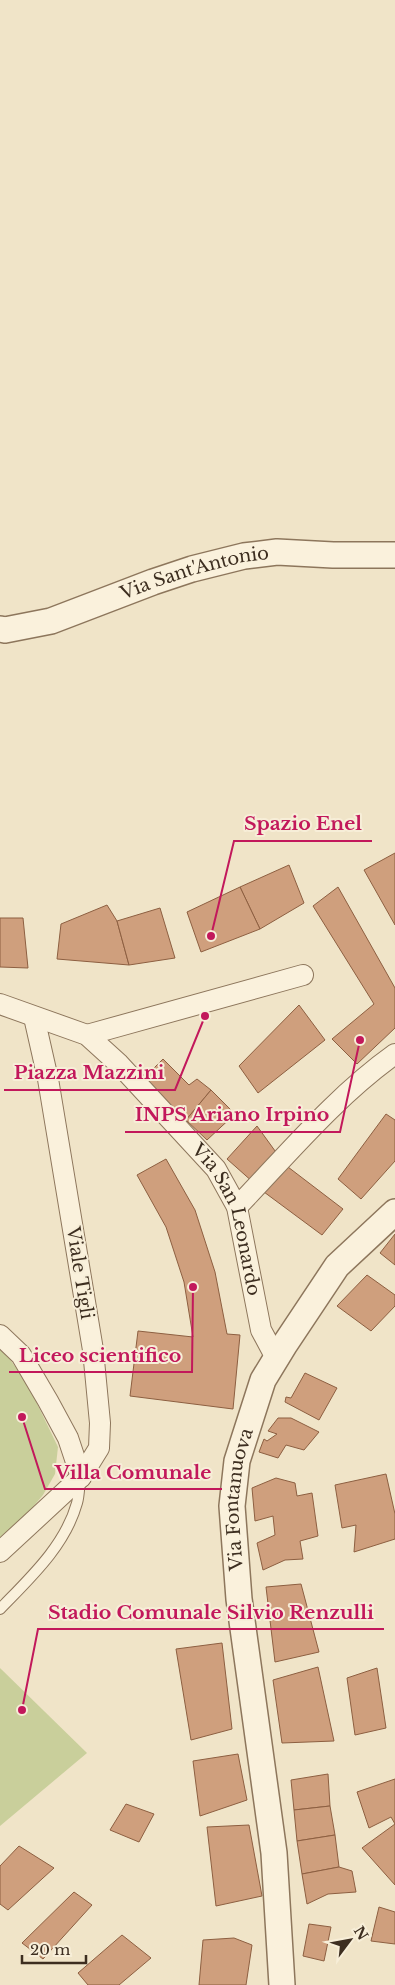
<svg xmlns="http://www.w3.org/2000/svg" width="395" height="1985" font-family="'Libre Baskerville',serif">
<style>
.green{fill:#c9cf9b}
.building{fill:#cf9f7d;stroke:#8d5f41}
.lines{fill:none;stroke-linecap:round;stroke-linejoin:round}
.service-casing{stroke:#8d765c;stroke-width:12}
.minor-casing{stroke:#8d765c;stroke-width:22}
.tertiary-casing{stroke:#8d765c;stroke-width:28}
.service{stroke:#faf1dc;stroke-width:10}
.minor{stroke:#faf1dc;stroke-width:20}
.tertiary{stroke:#faf1dc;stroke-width:25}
.labels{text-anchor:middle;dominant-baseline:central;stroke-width:4;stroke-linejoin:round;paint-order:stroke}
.street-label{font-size:18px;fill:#3d2e20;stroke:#f7eed8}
.leader{fill:none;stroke:#c2185b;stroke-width:2}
.callout-dot{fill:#c2185b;stroke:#f7eed8;stroke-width:2}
.callout-label{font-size:19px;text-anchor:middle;font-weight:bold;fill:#c2185b;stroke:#f7eed8;stroke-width:4;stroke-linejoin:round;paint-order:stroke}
</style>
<rect width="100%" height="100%" fill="#f0e4c8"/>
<!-- green -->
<g class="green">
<path d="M0,1349L5,1352L29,1387L58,1447L55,1474L43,1495L15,1528L0,1539Z"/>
<path d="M0,1668L87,1753L0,1826Z"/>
</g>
<!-- building -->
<g class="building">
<path d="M395,853V925L364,870Z"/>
<path d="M289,865L304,903L260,929L240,887Z"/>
<path d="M240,887L260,929L201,952L187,912Z"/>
<path d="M338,887L395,988V1028L357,1064L332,1039L374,1004L313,906Z"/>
<path d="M107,905L117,921L129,965L57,959L61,924Z"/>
<path d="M160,908L175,958L129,965L117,921Z"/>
<path d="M0,918H23L28,968L0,967Z"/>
<path d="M299,1005L325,1040L258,1093L239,1066Z"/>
<path d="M163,1059L189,1085L197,1079L211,1090L186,1120L142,1080Z"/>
<path d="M211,1090L235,1114L207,1140L186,1120Z"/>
<path d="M386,1114L395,1120V1161L361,1199L338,1179Z"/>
<path d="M257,1126L278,1155L254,1183L227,1159Z"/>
<path d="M166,1159L195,1210L215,1272L227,1334L240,1335L233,1409L130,1396L138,1331L193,1337L184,1282L166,1227L137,1175Z"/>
<path d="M288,1167L343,1209L322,1235L264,1192Z"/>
<path d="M395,1234V1265L380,1253Z"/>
<path d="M367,1275L395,1295V1306L371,1331L337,1306Z"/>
<path d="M305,1373L337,1388L319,1420L285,1402L286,1397L291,1398Z"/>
<path d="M278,1418H291L319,1432L304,1450L286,1445L278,1458L259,1452L264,1439L267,1441L277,1434L268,1431Z"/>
<path d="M386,1474L395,1514V1539L354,1552L356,1525L342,1528L335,1485Z"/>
<path d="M276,1478L295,1483L297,1496L312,1493L318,1536L300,1541L303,1559L285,1560L263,1570L257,1543L275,1535L273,1516L255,1521L252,1488Z"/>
<path d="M301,1584L319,1652L275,1662L266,1587Z"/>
<path d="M222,1643L232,1729L191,1740L176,1649Z"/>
<path d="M318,1667L334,1741L282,1743L273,1680Z"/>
<path d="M377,1668L386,1728L355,1735L347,1678Z"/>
<path d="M238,1754L247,1800L200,1816L193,1761Z"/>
<path d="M328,1774L330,1806L294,1810L291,1780Z"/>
<path d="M395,1779V1824L391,1817L369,1828L357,1792Z"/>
<path d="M126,1804L154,1814L139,1842L110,1830Z"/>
<path d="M330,1806L335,1835L297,1841L294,1810Z"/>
<path d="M395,1824V1885L362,1848Z"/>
<path d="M249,1825L262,1896L216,1906L207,1827Z"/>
<path d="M335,1835L339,1867L302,1874L297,1841Z"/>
<path d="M19,1846L54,1868L8,1910L0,1904V1866Z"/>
<path d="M339,1867L352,1871L356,1892L328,1894L307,1904L302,1874Z"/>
<path d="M74,1892L92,1905L43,1959L22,1943Z"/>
<path d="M379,1907L395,1912V1944L371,1941Z"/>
<path d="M309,1924L331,1927L324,1961L303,1956Z"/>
<path d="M122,1935L151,1958L119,1985H88L78,1973Z"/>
<path d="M234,1938L252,1945L246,1985H199L203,1940Z"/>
</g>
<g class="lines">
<!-- service casing -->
<g class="service-casing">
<path id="service" d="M0,1609C30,1578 65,1546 77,1503C79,1496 79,1488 80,1480"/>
</g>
<!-- minor casing -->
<g class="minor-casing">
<g id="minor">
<path id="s1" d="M0,1004L87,1035L119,1064L216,1169L237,1207L261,1330L276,1358"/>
<path d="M87,1035L303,975"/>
<path d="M237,1207C287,1155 336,1096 395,1054"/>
<path d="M0,1335L21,1355L48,1401L68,1438L81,1477"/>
<path d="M0,1552L81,1477L99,1448L100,1423L93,1350L48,1079L34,1017"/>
</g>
</g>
<!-- tertiary casing -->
<g class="tertiary-casing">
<g id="tertiary">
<path id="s2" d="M0,629L5,630L51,621L153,582L192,569L244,556L277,552L333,555H395"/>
<path id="s3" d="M282,1985L274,1853L239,1599L232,1506L237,1461L263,1380L285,1344L337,1266L395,1212"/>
</g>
</g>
<!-- service -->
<use href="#service" class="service"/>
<!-- minor -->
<use href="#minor" class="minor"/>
<!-- tertiary -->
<use href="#tertiary" class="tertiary"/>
</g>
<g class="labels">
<!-- street labels -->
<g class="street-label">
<text stroke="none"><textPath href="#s2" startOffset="204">Via Sant'Antonio</textPath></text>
<text stroke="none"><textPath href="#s1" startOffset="330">Via San Leonardo</textPath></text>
<text transform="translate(80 1273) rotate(81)">Viale Tigli</text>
<text stroke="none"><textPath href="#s3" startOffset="489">Via Fontanuova</textPath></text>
</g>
</g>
<!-- callouts -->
<path class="leader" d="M211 936L234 841H372M205 1016L175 1090H4M360 1040L340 1132H125M193 1287L192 1372H9M22 1417L45 1489H222M22 1710L38 1629H384"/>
<g class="callout-dot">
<circle cx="211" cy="936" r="5"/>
<circle cx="205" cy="1016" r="5"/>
<circle cx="360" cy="1040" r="5"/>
<circle cx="193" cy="1287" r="5"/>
<circle cx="22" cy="1417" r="5"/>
<circle cx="22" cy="1710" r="5"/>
</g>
<g class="callout-label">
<text x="303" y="830">Spazio Enel</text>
<text x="89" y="1079">Piazza Mazzini</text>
<text x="232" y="1121">INPS Ariano Irpino</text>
<text x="100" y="1362">Liceo scientifico</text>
<text x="133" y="1479">Villa Comunale</text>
<text x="211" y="1619">Stadio Comunale Silvio Renzulli</text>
</g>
<!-- north arrow -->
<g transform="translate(350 1940) rotate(58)" stroke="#f7eed8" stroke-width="4" paint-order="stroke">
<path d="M0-4L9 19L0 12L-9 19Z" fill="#3d2e20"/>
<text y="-8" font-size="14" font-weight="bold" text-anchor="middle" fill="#3d2e20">N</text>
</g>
<!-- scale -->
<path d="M22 1955v8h64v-8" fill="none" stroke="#3d2e20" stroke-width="2.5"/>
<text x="30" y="1955" font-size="15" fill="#3d2e20" stroke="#f7eed8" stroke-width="4" paint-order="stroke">20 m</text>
</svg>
